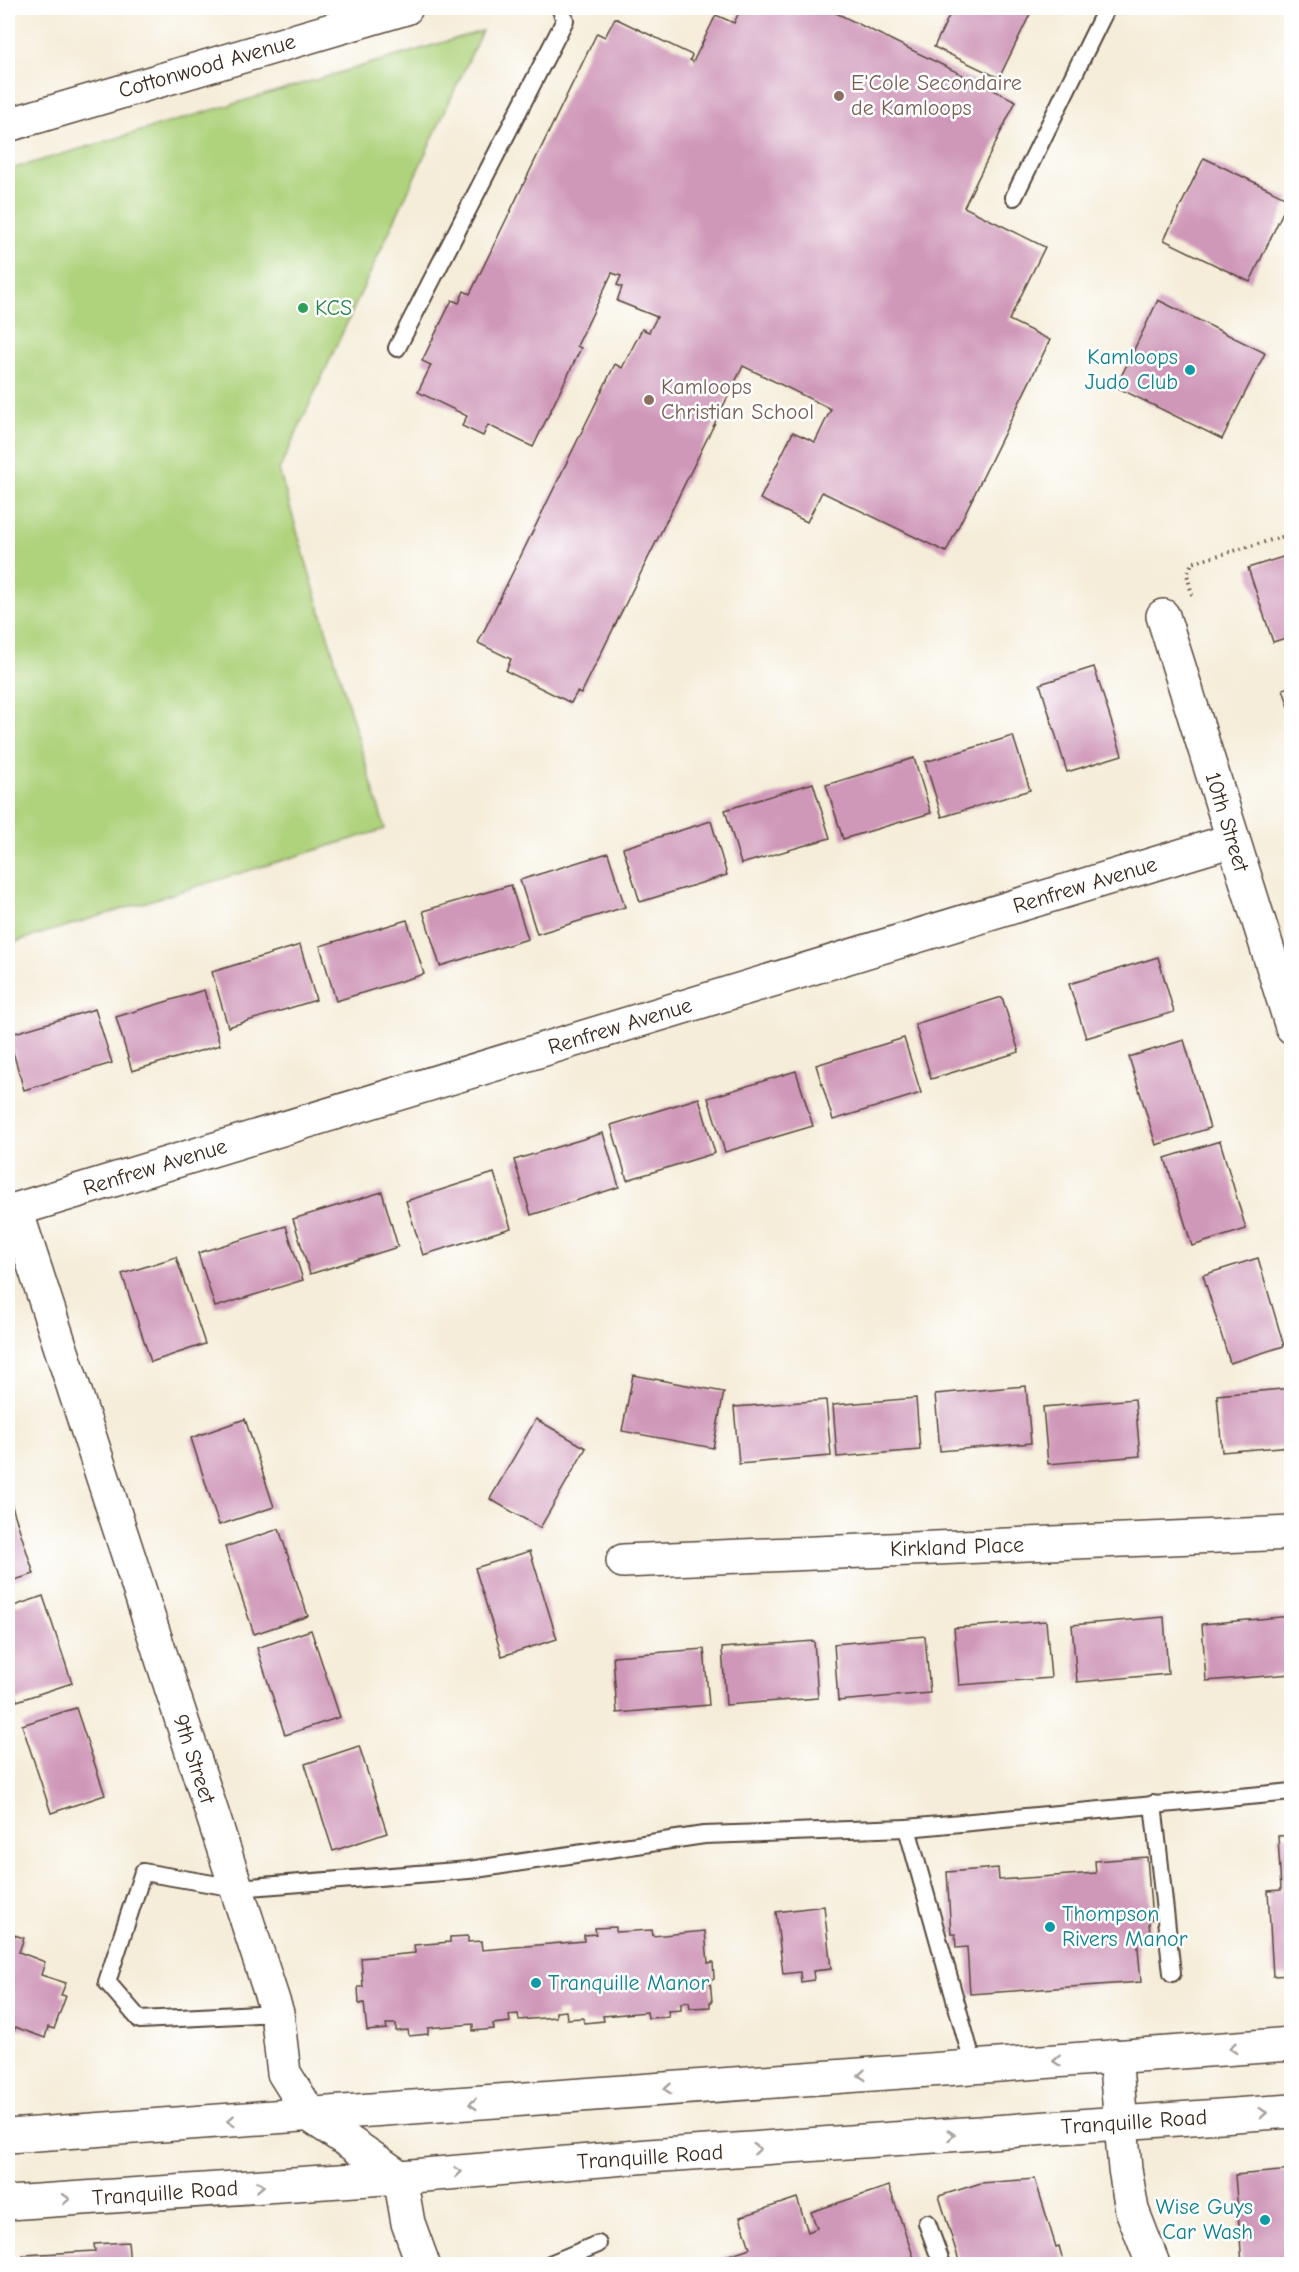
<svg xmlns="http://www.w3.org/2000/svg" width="1299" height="2272" font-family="'Comic Neue',sans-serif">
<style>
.green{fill:#afd37d;stroke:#757e4e;stroke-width:1.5}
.building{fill:#cf97b8}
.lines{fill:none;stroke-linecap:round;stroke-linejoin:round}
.service-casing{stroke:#57473a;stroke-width:20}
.minor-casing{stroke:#57473a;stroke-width:36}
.secondary-casing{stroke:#57473a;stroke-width:36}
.path{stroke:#57473a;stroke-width:4;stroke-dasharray:1.5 4.5;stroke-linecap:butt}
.service{stroke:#fff;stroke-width:16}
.minor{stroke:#fff;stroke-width:33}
.secondary{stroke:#fff;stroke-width:33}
.oneway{stroke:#a79f9a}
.education-dot{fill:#8d6e63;stroke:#fff;stroke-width:2}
.leisure-dot{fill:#2e9e5b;stroke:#fff;stroke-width:2}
.culture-dot{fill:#0f9aa8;stroke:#fff;stroke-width:2}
.labels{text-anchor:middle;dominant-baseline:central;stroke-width:5;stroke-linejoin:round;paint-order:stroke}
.street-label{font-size:22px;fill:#3b2a1e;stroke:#fff}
.education-label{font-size:22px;fill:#785e54;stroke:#fff;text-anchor:start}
.leisure-label{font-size:22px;fill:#27864d;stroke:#fff;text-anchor:start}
.culture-label{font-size:22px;fill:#0d838f;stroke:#fff;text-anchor:end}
</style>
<rect width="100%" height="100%" fill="#fff"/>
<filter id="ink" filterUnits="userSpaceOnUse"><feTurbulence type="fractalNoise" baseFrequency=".0167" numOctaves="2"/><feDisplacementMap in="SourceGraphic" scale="12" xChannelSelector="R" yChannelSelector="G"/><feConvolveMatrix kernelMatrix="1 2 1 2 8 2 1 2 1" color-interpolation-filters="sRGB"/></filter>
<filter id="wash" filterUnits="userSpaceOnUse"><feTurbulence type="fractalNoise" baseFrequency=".008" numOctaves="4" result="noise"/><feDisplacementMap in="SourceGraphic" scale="24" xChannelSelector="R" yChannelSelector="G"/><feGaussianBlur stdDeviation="1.35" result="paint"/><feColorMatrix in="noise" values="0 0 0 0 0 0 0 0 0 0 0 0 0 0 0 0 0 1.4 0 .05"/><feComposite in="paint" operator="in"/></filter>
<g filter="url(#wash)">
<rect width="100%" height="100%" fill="#f5edd9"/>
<!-- green -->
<path class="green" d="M482,31L279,470L385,829L8,944V170Z"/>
<g id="blocks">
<!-- building -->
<g class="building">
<path d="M741,8H826L1016,101L964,207L1045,247L1009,320L1050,340L946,552L822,492L807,522L760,499L793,432L815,442L831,409L743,366L581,694L577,692L571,703L506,671L511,659L478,643L615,364L622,368L642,329L649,332L657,317L617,301L622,287L617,285L621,276L612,273L577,346L581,348L533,447L488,425L483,436L462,426L467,416L418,392L431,365L422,361L452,300L459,303L464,291L470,294L597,33L605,37L615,18L692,55L690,60L693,62L716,15L734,23Z"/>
<path d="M953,8H1033L999,78L934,47Z"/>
<path d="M1204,158L1289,199L1250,282L1164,240Z"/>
<path d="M1158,300L1265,353L1222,439L1116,387Z"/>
<path d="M1292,554V636L1273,642L1248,568Z"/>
<path d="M1094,667L1122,755L1067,772L1040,684Z"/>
<path d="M1292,686V713H1291L1283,689Z"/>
<path d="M1013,736L1030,790L942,817L925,762Z"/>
<path d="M914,758L931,813L843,839L826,785Z"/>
<path d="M813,783L830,838L741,864L725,810Z"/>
<path d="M711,821L727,875L640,902L623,848Z"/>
<path d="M608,853L625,907L537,934L520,880Z"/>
<path d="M511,885L528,939L440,966L423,911Z"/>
<path d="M407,920L424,974L336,1001L320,946Z"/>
<path d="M300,945L316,1000L228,1027L212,972Z"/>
<path d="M1158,957L1174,1012L1086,1038L1069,984Z"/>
<path d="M204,990L220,1045L132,1071L116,1017Z"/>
<path d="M1002,997L1019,1052L931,1079L915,1024Z"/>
<path d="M95,1009L112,1063L24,1090L8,1035Z"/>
<path d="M904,1038L921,1093L833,1120L816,1065Z"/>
<path d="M1184,1040L1210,1128L1156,1145L1129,1057Z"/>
<path d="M796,1071L813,1126L725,1152L708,1098Z"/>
<path d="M699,1098L715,1153L627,1180L611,1125Z"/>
<path d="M603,1133L619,1187L531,1215L514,1160Z"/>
<path d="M1220,1141L1246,1229L1192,1246L1165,1158Z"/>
<path d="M494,1173L511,1228L423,1255L406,1201Z"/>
<path d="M382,1192L398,1247L310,1274L293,1219Z"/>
<path d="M286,1226L303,1280L215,1307L198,1253Z"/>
<path d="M176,1257L205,1344L151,1362L122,1274Z"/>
<path d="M1258,1258L1284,1346L1230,1363L1203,1275Z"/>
<path d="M633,1375L724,1392L713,1448L622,1431Z"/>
<path d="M1026,1386L1031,1443L940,1451L935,1394Z"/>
<path d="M1292,1388V1446L1222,1452L1217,1395Z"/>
<path d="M916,1398L920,1450L837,1457L833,1405Z"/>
<path d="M1135,1399L1140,1456L1048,1464L1043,1407Z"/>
<path d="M826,1400L831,1456L739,1464L734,1407Z"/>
<path d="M245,1419L274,1507L219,1525L191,1438Z"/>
<path d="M536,1419L586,1448L540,1528L490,1499Z"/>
<path d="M8,1494L34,1574L8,1582Z"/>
<path d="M279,1529L308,1616L254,1634L225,1547Z"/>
<path d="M530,1551L557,1639L502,1656L475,1568Z"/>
<path d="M43,1596L72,1683L17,1701L8,1671V1608Z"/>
<path d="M1292,1616V1674L1206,1681L1202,1624Z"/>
<path d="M1164,1617L1168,1674L1077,1682L1072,1625Z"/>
<path d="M1046,1621L1051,1678L959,1685L954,1628Z"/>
<path d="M311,1630L340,1717L285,1735L257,1648Z"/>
<path d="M925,1636L930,1693L838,1701L834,1644Z"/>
<path d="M814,1641L818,1698L726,1705L722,1648Z"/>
<path d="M704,1649L709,1705L617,1713L613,1656Z"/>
<path d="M76,1708L105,1795L51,1813L22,1725Z"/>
<path d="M359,1746L387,1833L333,1851L305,1764Z"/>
<path d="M1292,1835V1975L1273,1976L1268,1891L1281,1890L1278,1836Z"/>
<path d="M1147,1857L1152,1920H1149L1150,1935L1137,1937L1141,1982L970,1994L967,1947L956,1948L955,1934H951L947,1872L998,1868L999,1880L1096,1873L1095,1861Z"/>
<path d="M824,1906L831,1969L813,1971L814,1980L801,1982L800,1972L783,1974L776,1912Z"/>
<path d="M616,1927V1932L652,1930L653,1936L705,1931L708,1963L713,1962L714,1979H710L712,2002H710V2007L690,2008L689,2002L681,2003V2010L668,2011L669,2017L648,2018L647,2012L603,2016L604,2021L584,2023L583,2018L567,2019L566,2011L556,2012V2017L519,2020L518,2014L509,2015L510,2022L493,2024L494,2029L473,2031V2024L428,2028V2034L409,2036L408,2030L396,2031V2024H386L387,2029L367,2031L364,2003L359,2004L358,1987H363L361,1958L415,1953L414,1945L450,1942V1937L468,1936V1942L481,1941L482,1950L584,1941V1935L596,1934L595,1928Z"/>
<path d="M8,1933L24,1938L19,1952L45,1962L41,1975L66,1983L61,1995L66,1996L54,2029L48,2027L45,2038L15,2027L14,2031L8,2029Z"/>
<path d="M1292,2170V2264H1242L1235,2175Z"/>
<path d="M1035,2179L1056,2247L1059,2246L1064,2264H960L939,2196L981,2183Z"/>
<path d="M889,2186L916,2264H712L711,2261L750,2248L740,2217L797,2198L808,2232L817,2228L811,2212Z"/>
<path d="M128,2242L130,2264H24L23,2255L95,2251L94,2244Z"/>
</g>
</g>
</g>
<g filter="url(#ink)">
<use href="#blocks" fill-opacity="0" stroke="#57473a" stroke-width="1.5"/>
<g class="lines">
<!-- service casing -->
<g class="service-casing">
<g id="service">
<path d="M1014,197L1105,11L1102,8"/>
<path d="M397,348L565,20L560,8"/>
<path d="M1153,1804L1172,1973"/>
<path d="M277,2013L140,2020L107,1982L143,1872L236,1888L469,1870L704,1835L907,1828"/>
<path d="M974,2067L907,1828L1292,1792"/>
<path d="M927,2223L942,2264"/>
<path d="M550,2264L598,2244"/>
</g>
</g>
<!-- minor casing -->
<g class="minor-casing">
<g id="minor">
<path d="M8,125L406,8"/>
<path d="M1163,616L1292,1027"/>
<path d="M16,1210L277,2013L284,2073L311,2116L400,2177L408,2223L423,2264"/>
<path d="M8,1212L1233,840"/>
<path d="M623,1561L1292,1533"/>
<path d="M1115,2056L1125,2169L1132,2210L1153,2264"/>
</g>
</g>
<!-- secondary casing -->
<g class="secondary-casing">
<g id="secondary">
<path d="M8,2136L1292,2044"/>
<path d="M8,2203L400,2177L649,2156L1292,2111"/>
</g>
</g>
<!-- path -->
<path class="path" d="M1192,595L1187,574L1192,563L1292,534"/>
<!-- service -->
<use href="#service" class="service"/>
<!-- minor -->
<use href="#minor" class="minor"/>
<!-- secondary -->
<use href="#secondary" class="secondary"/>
</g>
<!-- one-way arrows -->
<defs><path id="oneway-chevron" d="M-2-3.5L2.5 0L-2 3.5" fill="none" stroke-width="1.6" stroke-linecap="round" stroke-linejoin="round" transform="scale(1.5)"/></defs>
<g class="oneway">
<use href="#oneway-chevron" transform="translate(1233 2048) rotate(176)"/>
<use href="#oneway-chevron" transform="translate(1057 2061) rotate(176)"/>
<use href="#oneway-chevron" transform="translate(862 2075) rotate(176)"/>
<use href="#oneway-chevron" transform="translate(668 2089) rotate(176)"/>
<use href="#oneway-chevron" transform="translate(473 2104) rotate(176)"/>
<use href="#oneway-chevron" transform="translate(1263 2113) rotate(-4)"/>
<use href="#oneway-chevron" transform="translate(231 2121) rotate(176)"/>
<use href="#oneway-chevron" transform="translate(951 2135) rotate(-4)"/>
<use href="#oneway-chevron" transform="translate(757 2149) rotate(-4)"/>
<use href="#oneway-chevron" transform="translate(458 2172) rotate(-5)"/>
<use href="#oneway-chevron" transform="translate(260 2186) rotate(-4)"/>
<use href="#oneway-chevron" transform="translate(66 2199) rotate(-3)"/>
</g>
</g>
<!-- markers -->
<g class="education-dot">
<circle cx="839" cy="96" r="6"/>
<circle cx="649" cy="400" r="6"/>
</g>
<circle class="leisure-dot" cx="303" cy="308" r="6"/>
<g class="culture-dot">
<circle cx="1190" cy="370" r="6"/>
<circle cx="1050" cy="1927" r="6"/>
<circle cx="536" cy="1983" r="6"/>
<circle cx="1265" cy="2220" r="6"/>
</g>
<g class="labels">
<!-- street labels -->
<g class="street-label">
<text transform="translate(207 66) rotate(-16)">Cottonwood Avenue</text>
<text transform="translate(1227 822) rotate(73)">10th Street</text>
<text transform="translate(1085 885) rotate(-17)">Renfrew Avenue</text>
<text transform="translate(620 1026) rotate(-17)">Renfrew Avenue</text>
<text transform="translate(155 1167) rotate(-17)">Renfrew Avenue</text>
<text transform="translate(957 1547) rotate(-2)">Kirkland Place</text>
<text transform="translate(194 1759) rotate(72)">9th Street</text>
<text transform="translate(1134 2122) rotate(-4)">Tranquille Road</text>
<text transform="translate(650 2157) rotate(-4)">Tranquille Road</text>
<text transform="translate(165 2193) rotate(-4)">Tranquille Road</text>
</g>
<!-- education labels -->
<g class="education-label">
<text x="851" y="83">E'Cole Secondaire<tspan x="851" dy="25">de Kamloops</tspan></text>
<text x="661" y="387">Kamloops<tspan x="661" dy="25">Christian School</tspan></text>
</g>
<!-- leisure labels -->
<g class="leisure-label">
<text x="315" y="308">KCS</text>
</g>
<!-- culture labels -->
<g class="culture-label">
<text x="1178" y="357">Kamloops<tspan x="1178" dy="25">Judo Club</tspan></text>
<text x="1062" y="1914" text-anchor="start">Thompson<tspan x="1062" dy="25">Rivers Manor</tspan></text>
<text x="548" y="1983" text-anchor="start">Tranquille Manor</text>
<text x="1253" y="2207">Wise Guys<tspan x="1253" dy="25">Car Wash</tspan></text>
</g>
</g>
<!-- margin -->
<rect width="1299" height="2272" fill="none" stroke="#fff" stroke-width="30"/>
</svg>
